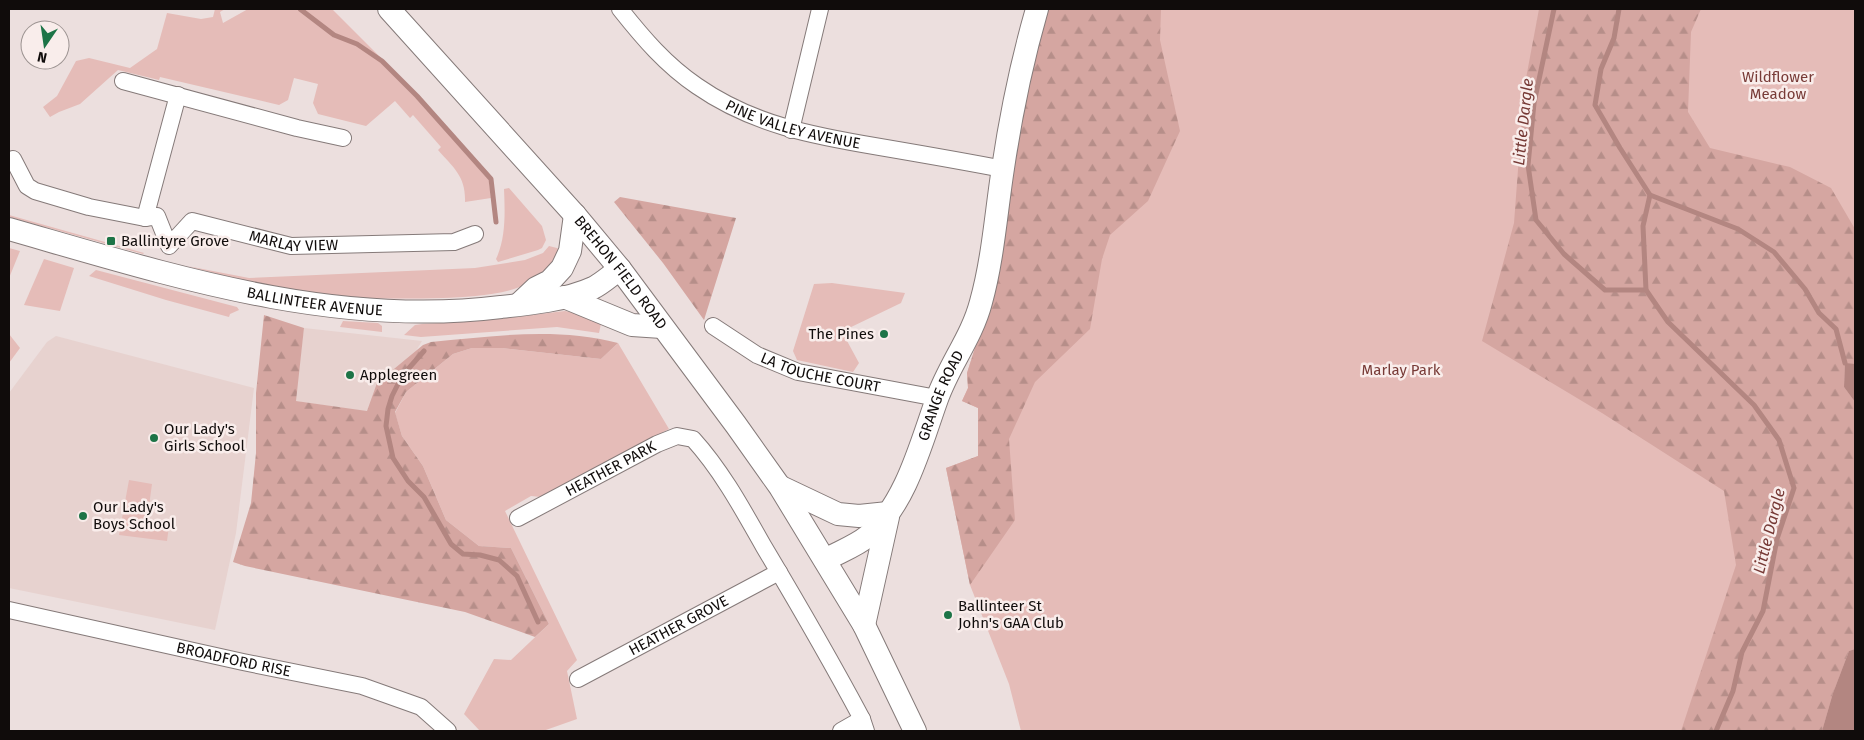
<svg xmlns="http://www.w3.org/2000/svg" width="1864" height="740" font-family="'Fira Sans',sans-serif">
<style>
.built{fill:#e7d2cf}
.green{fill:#e5bcb8}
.forest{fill:url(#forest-firs)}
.water{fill:#b38681}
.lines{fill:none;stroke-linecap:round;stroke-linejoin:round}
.stream{stroke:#b38681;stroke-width:5}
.street-casing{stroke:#857a79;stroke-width:18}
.secondary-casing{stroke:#857a79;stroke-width:24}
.street{stroke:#fff;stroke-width:16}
.secondary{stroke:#fff;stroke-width:22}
.poi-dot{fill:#1d7447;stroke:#f9edeb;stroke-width:2}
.labels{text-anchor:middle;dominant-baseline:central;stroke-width:5;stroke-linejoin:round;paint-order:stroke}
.park-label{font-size:15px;fill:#783b37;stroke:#f9edeb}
.street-label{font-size:15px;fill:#100c0b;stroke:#f9edeb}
.poi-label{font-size:15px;fill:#100c0b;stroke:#f9edeb;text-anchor:start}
.water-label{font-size:16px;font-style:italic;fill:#763935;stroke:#f9edeb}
</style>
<defs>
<pattern id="forest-firs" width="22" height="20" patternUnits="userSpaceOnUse" patternTransform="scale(1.25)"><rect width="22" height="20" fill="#d5a6a1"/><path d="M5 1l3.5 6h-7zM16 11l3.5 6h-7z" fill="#b68e89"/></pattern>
</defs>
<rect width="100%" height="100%" fill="#ecdfde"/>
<!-- built -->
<g class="built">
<path d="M304,328L422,341L378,413L295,401Z"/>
<path d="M56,336L254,388L236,533L215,630L9,588V393L47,342Z"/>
</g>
<!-- green -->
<g class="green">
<path d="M215,9H225L220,12L223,23L248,9H332L413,90L488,173L491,198L465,202C466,177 454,168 438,150L441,147L413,115L410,118L395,101L366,126L318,114L313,103L318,84L294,78L288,100L279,105L160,77L159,80L118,70L80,104L59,112L50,117L43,107L57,96L76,61L89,58L130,68L157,49L167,13L201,19L213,17Z"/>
<path d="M1045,9H1855V731H1021L1009,684L970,585L946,468L978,456V408L962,401L968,388L967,373L988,307Z"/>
<path d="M509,188L542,226L546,240L542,248L538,250L498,262L496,259C506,238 505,212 504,189Z"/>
<path d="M9,215L144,253L143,254L9,217Z"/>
<path d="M549,246L557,248L561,251C552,264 546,272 532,281C511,295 469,297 443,298C405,299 367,299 329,296C281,291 233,278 187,266L249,278L475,268L525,260L543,253Z"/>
<path d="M9,248L20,251L9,278Z"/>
<path d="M44,259L74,268L60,311L24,305Z"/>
<path d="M96,270L237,307L239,310L230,314L229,317L166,300L89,276Z"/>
<path d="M832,283L905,293L901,303L847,329L846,339L859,363L853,372L797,360L793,351L814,284Z"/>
<path d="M565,311L602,319L599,333L557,327L421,337L404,335L415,325L422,324L479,321Z"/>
<path d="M343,321L378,323L382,326V332L340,327Z"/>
<path d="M9,334L20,348L9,363Z"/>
<path d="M618,343L669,429L541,497L531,496L505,511L577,660L567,671L577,719L543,731H480L464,714L494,659L511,660L549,624L511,548L479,546L446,520L423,466L402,436L395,413L406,392L453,354L472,348H502L601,359Z"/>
<path d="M129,480L152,484L147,521L169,526L167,541L119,535Z"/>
</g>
<!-- forest -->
<g class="forest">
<path d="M1045,9H1161L1160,40L1180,131L1148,201L1110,235L1102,259L1090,329L1035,382L1009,439L1015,520L970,585L946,468L978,456V408L962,401L968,388L967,373L988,307L1038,32Z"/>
<path d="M1539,9H1701L1691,32L1688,112L1710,148L1790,167L1831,188L1855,229V364H1845L1844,387L1855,402V649L1849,651L1833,693L1822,731H1681L1736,565L1724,491L1602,413L1482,341L1514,223L1524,89Z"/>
<path d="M620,197L736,218L704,320L663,263L614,202Z"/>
<path d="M264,315L304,328L296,401L367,411L377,383L423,345L431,342C493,336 557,327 618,343L601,359L502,348H472L453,354L406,392L395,412L402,436L423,466L446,520L479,546L511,548L549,624L535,637L465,612L245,566L233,562L251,503L256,453V393Z"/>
</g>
<!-- water -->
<g class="water">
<path d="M1845,363L1855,364V402L1844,387Z"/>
<path d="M1855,649V731H1822L1833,693L1849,651Z"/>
</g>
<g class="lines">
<!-- stream -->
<g class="stream">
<path d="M300,9L334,35L357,44L382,61L417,96L491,179L496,222"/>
<path d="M1554,9L1534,103L1528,165L1536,220L1564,254L1605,290H1646"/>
<path d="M1619,9L1614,38L1601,69L1595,105L1620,148L1650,195L1643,226L1646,290L1668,322L1754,405L1779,440L1794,488L1777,539L1763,611L1742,652L1733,691L1716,731"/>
<path d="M1650,195L1738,229L1774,252L1805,289L1819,313L1836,329L1845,363"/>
<path d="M424,351L402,376L392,396L388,409L386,426L393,458L408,481L424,497L451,544L463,554L480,555L499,560L517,576L538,622"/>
</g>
<!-- street casing -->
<g class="street-casing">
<g id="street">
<path id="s1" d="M620,9C643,38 666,65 697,86C753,125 814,136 880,147C921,154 962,161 1003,169"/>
<path d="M123,81L297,128L343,138"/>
<path d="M791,130L820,9"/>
<path id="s2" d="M13,159L27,186L35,191L89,207L145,218L157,216L169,246L192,221L291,246L454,242L475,234"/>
<path d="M145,218L178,95"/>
<path id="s3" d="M713,326L757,355L798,372L937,398"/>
<path id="s4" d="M518,518L657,444L677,436L693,439C722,471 743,510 764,547C798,604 831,661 862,719L866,731"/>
<path id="s5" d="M9,610L243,662L362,686L421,707L448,731"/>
<path id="s6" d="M578,679L779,572"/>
<path d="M841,731L862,719"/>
</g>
</g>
<!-- secondary casing -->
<g class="secondary-casing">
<g id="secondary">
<path id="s7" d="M389,9L575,215L620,269L736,425L780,487L864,625L915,731"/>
<path id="s8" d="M9,229C170,275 331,328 501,307C529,304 567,300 593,288C603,283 611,275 620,269"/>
<path d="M564,297L632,325L662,327"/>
<path d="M519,304L536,288L550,281L562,268L570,251L575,215"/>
<path d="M781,487L838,514L859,516L888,513"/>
<path id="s9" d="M825,560C839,552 856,546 868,536C906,504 921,443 937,399C949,365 972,337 981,302C993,259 996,213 1003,168C1011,114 1022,61 1037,9"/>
<path d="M864,625L888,517"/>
</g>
</g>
<!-- street -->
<use href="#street" class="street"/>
<!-- secondary -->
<use href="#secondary" class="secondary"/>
</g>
<!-- markers -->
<g class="poi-dot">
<rect x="106" y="236" width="10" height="10" rx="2.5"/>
<circle cx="884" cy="334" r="5"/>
<circle cx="350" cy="375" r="5"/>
<circle cx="154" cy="438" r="5"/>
<circle cx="83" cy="516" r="5"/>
<circle cx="948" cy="615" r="5"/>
</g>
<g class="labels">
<!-- park labels -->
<g class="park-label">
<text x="1778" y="77">Wildflower<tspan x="1778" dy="17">Meadow</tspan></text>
<text x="1401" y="370">Marlay Park</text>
</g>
<!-- street labels -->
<g class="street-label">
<text stroke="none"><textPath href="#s1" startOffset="214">PINE VALLEY AVENUE</textPath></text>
<text stroke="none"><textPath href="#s2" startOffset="336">MARLAY VIEW</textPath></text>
<text stroke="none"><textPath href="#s7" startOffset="351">BREHON FIELD ROAD</textPath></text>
<text stroke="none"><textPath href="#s8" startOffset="315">BALLINTEER AVENUE</textPath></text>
<text stroke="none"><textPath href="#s3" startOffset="119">LA TOUCHE COURT</textPath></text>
<text stroke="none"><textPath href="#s9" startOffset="209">GRANGE ROAD</textPath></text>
<text stroke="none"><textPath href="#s4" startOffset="105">HEATHER PARK</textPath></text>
<text stroke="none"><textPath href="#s6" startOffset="114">HEATHER GROVE</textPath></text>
<text stroke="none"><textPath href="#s5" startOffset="230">BROADFORD RISE</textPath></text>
</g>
<!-- poi labels -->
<g class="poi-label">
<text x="121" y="241">Ballintyre Grove</text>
<text x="874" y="334" text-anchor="end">The Pines</text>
<text x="360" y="375">Applegreen</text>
<text x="164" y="429">Our Lady's<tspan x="164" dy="17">Girls School</tspan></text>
<text x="93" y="507">Our Lady's<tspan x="93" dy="17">Boys School</tspan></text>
<text x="958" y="606">Ballinteer St<tspan x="958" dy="17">John's GAA Club</tspan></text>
</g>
<!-- water labels -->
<g class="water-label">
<text transform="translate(1523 122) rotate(-84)">Little Dargle</text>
<text transform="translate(1769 531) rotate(-76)">Little Dargle</text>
</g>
</g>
<!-- border -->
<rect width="1864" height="740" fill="none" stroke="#100c0b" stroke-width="20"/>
<!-- north arrow -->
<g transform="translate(45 45) rotate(193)"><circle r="24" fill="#f9edeb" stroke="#9c9391"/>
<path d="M0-4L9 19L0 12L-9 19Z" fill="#1d7447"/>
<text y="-8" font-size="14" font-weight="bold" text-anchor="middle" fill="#100c0b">N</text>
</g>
</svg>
